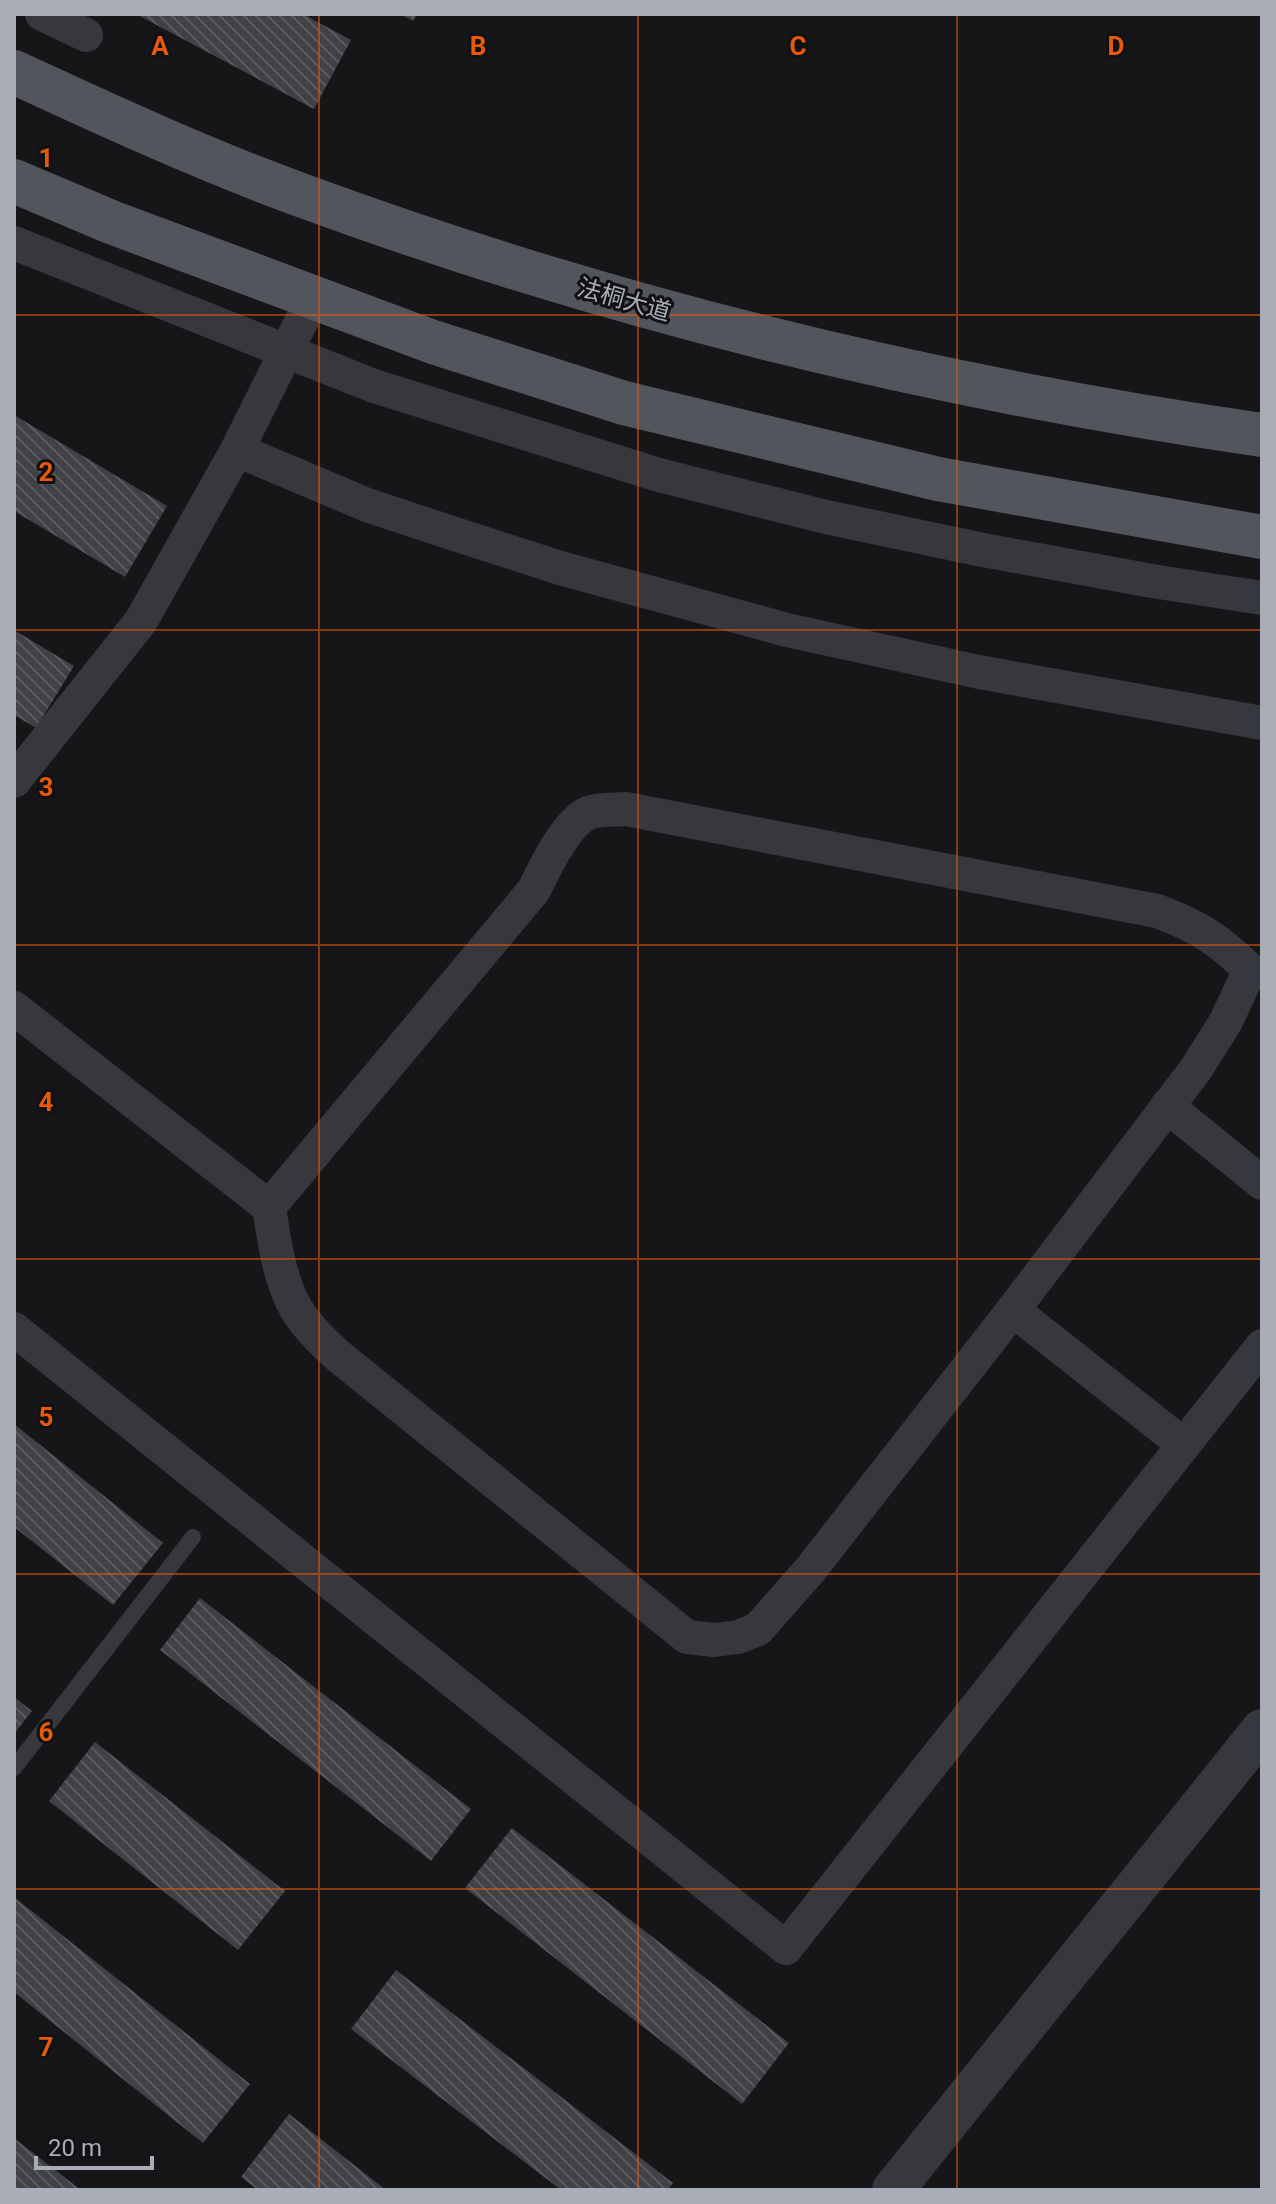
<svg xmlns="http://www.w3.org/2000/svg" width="1276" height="2204" font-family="Roboto,'Noto Sans SC',sans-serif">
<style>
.building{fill:url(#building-back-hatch)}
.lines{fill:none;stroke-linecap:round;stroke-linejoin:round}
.service{stroke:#37383d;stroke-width:16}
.minor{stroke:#37383d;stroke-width:34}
.tertiary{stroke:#37383d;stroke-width:42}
.primary{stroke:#53555c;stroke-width:44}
.grid{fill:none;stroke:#e8590c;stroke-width:2;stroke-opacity:0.55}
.labels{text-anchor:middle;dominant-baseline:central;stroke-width:6;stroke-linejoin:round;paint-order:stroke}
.street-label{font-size:24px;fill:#a8adb8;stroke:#111113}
.grid-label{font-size:26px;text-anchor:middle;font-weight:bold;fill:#e8590c;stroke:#111113;stroke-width:6;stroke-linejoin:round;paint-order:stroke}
</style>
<defs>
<pattern id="building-back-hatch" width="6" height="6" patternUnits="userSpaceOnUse" patternTransform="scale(2)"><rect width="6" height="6" fill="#404145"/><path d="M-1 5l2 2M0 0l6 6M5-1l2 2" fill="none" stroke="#595a5e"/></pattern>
</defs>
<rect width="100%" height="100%" fill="#161618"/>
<!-- building -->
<g class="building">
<path d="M136,14H303L351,40L314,109Z"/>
<path d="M400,14H417L413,21Z"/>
<path d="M14,415L167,506L125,577L14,511Z"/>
<path d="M14,630L74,666L36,728L14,715Z"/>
<path d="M14,1424L163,1543L113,1605L14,1527Z"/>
<path d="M200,1598L471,1809L431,1861L160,1650Z"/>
<path d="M14,1697L32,1711L14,1734Z"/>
<path d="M95,1742L285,1891L238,1950L49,1801Z"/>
<path d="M512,1828L789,2043L742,2104L465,1888Z"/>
<path d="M14,1897L250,2084L203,2143L14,1992Z"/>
<path d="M396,1970L673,2183L668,2190H561L351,2029Z"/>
<path d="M289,2114L386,2190H258L241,2177Z"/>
<path d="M14,2138L81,2190H14Z"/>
</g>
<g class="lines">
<!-- service -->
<path class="service" d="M14,1768L193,1537"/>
<!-- minor -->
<g class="minor">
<path d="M42,14L86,35"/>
<path d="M14,243L374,386L659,475L826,517L983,550L1152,581L1262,598"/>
<path d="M237,450L367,505L455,534L560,568L787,630L979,672L1262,723"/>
<path d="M14,781L141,621L237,450L313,298"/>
<path d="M14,1008L269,1207C274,1238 278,1272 292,1301C302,1322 320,1339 337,1355L687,1637L714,1640L738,1637L758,1629L810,1570L1013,1310L1196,1069L1225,1023L1250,970C1216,938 1200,927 1157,911L626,809C615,810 598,809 588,813C566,823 544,869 534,890L269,1207"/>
<path d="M1167,1106L1262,1183"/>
<path d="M1013,1310L1184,1445"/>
<path d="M14,1329L786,1948L1262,1346"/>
</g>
<!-- tertiary -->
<path class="tertiary" d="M893,2190L1262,1730"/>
<!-- primary -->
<g class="primary">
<path d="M14,72C111,117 209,162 309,198C617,311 938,388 1262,435"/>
<path d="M14,181L111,222L433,342L624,403L938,479L1262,537"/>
</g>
</g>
<!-- grid -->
<path class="grid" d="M319,14V2190M638,14V2190M957,14V2190M14,315H1262M14,630H1262M14,945H1262M14,1259H1262M14,1574H1262M14,1889H1262"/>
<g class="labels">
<!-- street labels -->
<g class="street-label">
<text transform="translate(624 300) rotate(16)">法桐大道</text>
</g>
</g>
<g class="grid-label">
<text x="160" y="55">A</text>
<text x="478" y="55">B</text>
<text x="798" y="55">C</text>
<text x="1116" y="55">D</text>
<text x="46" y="167">1</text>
<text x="46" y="481">2</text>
<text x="46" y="796">3</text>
<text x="46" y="1111">4</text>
<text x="46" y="1426">5</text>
<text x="46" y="1741">6</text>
<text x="46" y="2056">7</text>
</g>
<!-- border -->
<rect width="1276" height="2204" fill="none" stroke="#a8adb8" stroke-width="32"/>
<!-- scale -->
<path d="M36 2156v12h116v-12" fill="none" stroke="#a8adb8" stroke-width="4"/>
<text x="48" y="2156" font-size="24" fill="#a8adb8" stroke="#111113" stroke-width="6" paint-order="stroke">20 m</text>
</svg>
